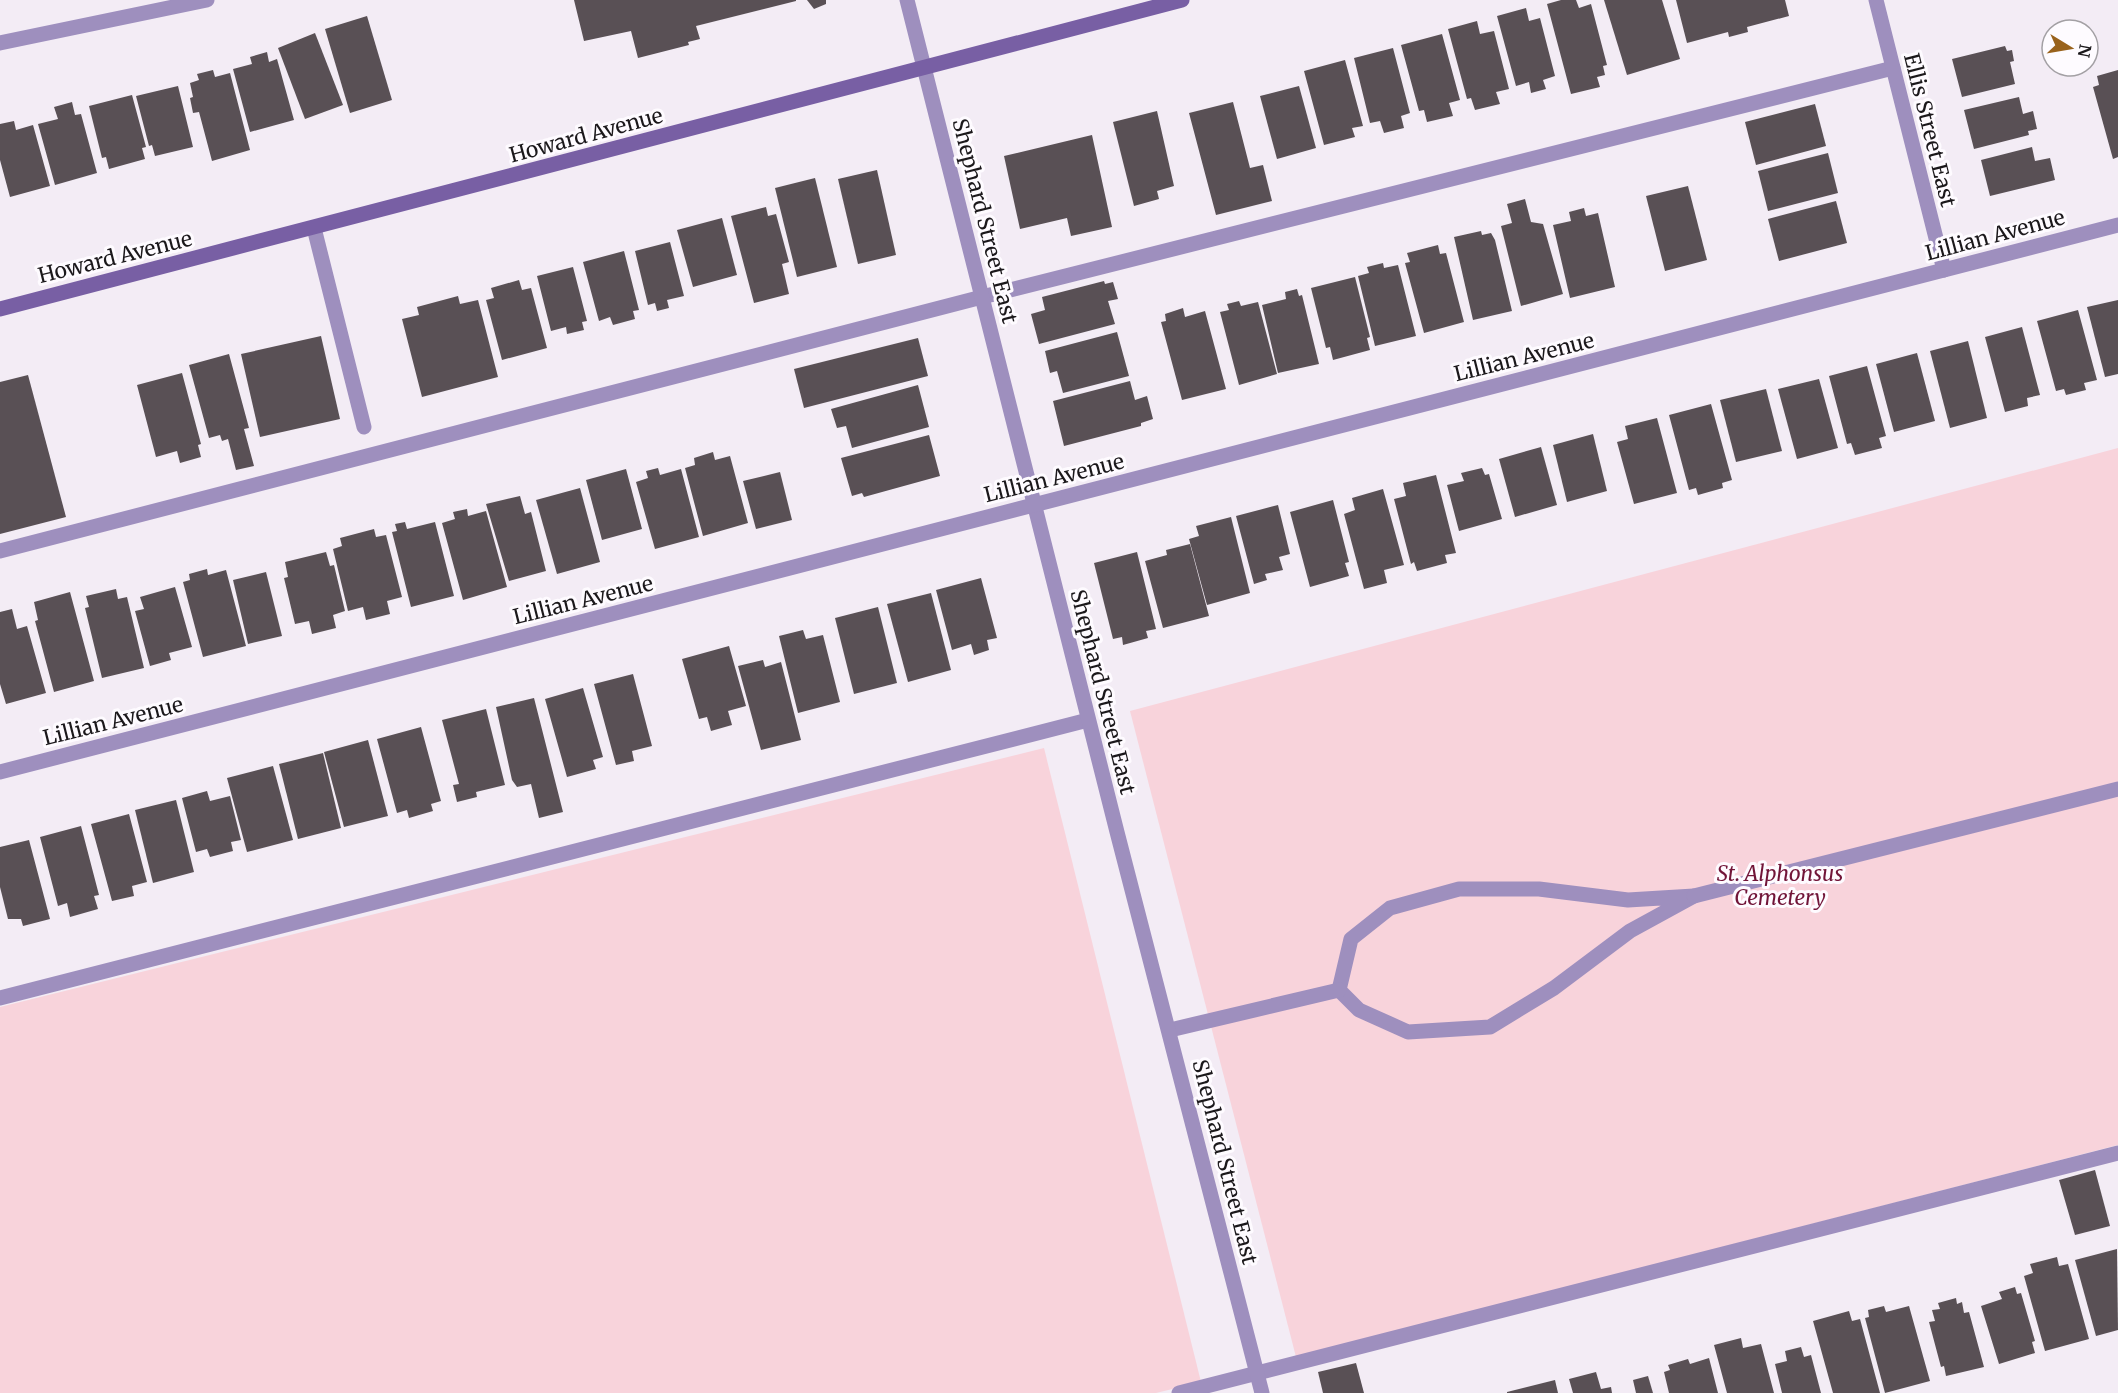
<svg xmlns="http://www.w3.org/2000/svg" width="2118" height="1393" font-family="Merriweather,serif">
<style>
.green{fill:#f8d3db}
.building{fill:#595055}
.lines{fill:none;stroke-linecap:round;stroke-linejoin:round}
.service{stroke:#9e8fbe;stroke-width:15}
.minor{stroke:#9e8fbe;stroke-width:15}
.secondary{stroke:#785fa4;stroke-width:15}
.labels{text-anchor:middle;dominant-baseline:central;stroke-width:6;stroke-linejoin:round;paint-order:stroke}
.street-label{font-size:21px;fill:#1b181b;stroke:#fefbff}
.park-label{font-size:21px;font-style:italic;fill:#711438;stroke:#fefbff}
</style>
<rect width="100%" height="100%" fill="#f3ecf5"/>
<!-- green -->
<g class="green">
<path d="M2118,448V1145L1296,1357L1130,711Z"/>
<path d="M1044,748L1201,1382L1156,1393H0V1007Z"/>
</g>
<!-- building -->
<g class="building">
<path d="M574,0H796V1L696,26L700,39L688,42L689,45L638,58L631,31L584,41Z"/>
<path d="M807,0H826V4L814,9Z"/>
<path d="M1561,0H1576L1579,8L1591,4L1607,65L1603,66L1605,75L1597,77L1600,87L1571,94L1547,4Z"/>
<path d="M1604,0H1662L1680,59L1627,75Z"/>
<path d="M1676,0H1785L1789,16L1747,27L1748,32L1729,37L1728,32L1687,43Z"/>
<path d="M1526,8L1529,21L1540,18L1555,76L1543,80L1546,89L1531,93L1529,82L1516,86L1497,16Z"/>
<path d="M367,16L392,100L350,113L325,29Z"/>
<path d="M1477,21L1480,34L1494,31L1509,89L1496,92L1500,104L1475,110L1471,98L1467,99L1448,29Z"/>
<path d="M315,33L343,105L305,119L278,48Z"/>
<path d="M1442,34L1460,100L1449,103L1453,116L1427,122L1424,110L1419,111L1401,45Z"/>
<path d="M2005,46L2007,51L2012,50L2014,61L2010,62L2015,84L1962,97L1952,59Z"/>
<path d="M1393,48L1410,113L1401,116L1404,128L1384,133L1380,121L1370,123L1354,58Z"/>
<path d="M267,52L269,62L277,59L294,120L250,132L233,69L252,64L250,57Z"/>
<path d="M1345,60L1363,126L1352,128L1355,137L1324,145L1304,71Z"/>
<path d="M213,70L215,77L230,73L250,150L212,161L199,112L193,113L190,98L193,97L190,83L199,80L197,74Z"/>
<path d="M2118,70V157L2113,159L2093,87L2099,85L2097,76Z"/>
<path d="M178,86L193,147L155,156L152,145L149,146L136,96Z"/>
<path d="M1299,86L1316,148L1277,159L1260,96Z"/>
<path d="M132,95L146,147L142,148L145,159L109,169L106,157L102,158L89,106Z"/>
<path d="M2019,97L2023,114L2033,111L2037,129L2028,131L2029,135L1974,149L1964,110Z"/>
<path d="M72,102L75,115L81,114L97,173L55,185L38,124L58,119L54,107Z"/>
<path d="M1233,102L1250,168L1263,165L1272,201L1216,215L1189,113Z"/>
<path d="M1815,104L1826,146L1756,165L1745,122Z"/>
<path d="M1157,111L1174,186L1157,191L1159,199L1134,206L1113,122Z"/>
<path d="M14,121L16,130L33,125L50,186L10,197L0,160V124Z"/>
<path d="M1092,135L1112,227L1071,236L1067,218L1020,229L1004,156Z"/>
<path d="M2032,147L2035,161L2050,158L2055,180L1990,196L1981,160Z"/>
<path d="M1828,153L1838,193L1768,211L1758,171Z"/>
<path d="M877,170L896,255L858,264L838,179Z"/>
<path d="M815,178L837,267L797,277L775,188Z"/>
<path d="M1688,186L1707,260L1665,271L1646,196Z"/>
<path d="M1525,199L1531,222L1543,224L1563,294L1521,306L1501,226L1512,223L1507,204Z"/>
<path d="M1836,201L1847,243L1779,261L1768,219Z"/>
<path d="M766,207L768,216L776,214L789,262L782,264L789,294L754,303L731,216Z"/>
<path d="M1584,208L1586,216L1598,213L1615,287L1570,298L1553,225L1571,221L1569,212Z"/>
<path d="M722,218L737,275L693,287L677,230Z"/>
<path d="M1481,231L1482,235L1491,233L1495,240L1512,311L1473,320L1454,237Z"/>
<path d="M670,242L684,296L667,300L669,308L657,311L655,303L648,305L635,251Z"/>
<path d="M1438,245L1440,254L1446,253L1464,322L1424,333L1405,263L1410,262L1407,253Z"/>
<path d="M624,251L639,310L633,311L635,319L613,325L610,317L599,321L583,262Z"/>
<path d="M1383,263L1384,268L1398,265L1416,336L1375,346L1358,276L1369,273L1367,267Z"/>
<path d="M573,267L587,321L582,322L584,330L567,334L566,327L551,331L537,276Z"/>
<path d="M1355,277L1370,337L1367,338L1370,350L1333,360L1330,347L1326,348L1311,288Z"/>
<path d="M519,280L522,290L531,288L547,348L502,360L486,300L494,298L491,288Z"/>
<path d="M1104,281L1105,284L1113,282L1118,299L1108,301L1115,324L1039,344L1031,314L1045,310L1042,297Z"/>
<path d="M1297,289L1299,296L1302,295L1319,364L1278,373L1262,305L1286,299L1285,292Z"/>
<path d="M458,296L460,304L478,300L498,377L422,397L402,319L419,315L417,307Z"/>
<path d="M2118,300V374L2105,377L2087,307Z"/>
<path d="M1239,301L1241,306L1258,302L1277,374L1239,385L1220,312L1229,310L1227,304Z"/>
<path d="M1183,308L1185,317L1205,311L1226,389L1182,400L1161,322L1166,321L1165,314Z"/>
<path d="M2078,310L2097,380L2084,383L2086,390L2066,395L2064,389L2056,391L2037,321Z"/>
<path d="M2022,327L2040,395L2027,398L2028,406L2005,412L1985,337Z"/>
<path d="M1117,332L1129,376L1063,393L1057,371L1050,373L1045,351Z"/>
<path d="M321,336L340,419L260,437L241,354Z"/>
<path d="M918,338L928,376L804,408L794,369Z"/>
<path d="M1968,341L1987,418L1950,428L1930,351Z"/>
<path d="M1917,353L1935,421L1894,432L1876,364Z"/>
<path d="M229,354L249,428L244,429L254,466L236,470L228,439L222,441L220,435L209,438L189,365Z"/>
<path d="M1867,366L1886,436L1879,438L1882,448L1855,455L1851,443L1847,444L1829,376Z"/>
<path d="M182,373L201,444L198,445L201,457L180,463L177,451L156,457L137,385Z"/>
<path d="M28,375L66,517L0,534V382Z"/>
<path d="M1819,379L1838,448L1797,459L1778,389Z"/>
<path d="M1130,381L1135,400L1147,396L1153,419L1141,423V426L1064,446L1053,401Z"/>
<path d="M918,385L929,427L852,448L846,426L837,428L831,409Z"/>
<path d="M1766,389L1782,451L1736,462L1720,400Z"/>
<path d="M1711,404L1732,480L1722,483L1723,488L1698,495L1696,488L1689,490L1669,415Z"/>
<path d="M1657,418L1677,493L1634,504L1617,442L1628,439L1625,426Z"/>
<path d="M1593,434L1607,491L1567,502L1553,445Z"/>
<path d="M929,435L940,476L864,497L862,493L852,496L841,458Z"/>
<path d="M1541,447L1557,505L1515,517L1499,459Z"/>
<path d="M713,452L715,460L730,456L748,523L703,536L685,468L695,465L694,458Z"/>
<path d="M658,468L660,475L681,469L699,537L655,549L636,482L648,478L646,471Z"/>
<path d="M1482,468L1485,475L1489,474L1502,519L1459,531L1447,485L1464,481L1461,473Z"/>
<path d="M626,469L642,529L602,540L586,480Z"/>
<path d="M780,472L792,520L756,529L743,481Z"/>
<path d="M1436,475L1456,553L1445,555L1447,563L1417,571L1414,562L1411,564L1394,499L1406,496L1403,483Z"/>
<path d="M580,488L600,562L557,574L536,500Z"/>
<path d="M1383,489L1404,565L1384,570L1387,583L1364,589L1344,514L1355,510L1352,498Z"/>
<path d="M520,496L525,514L531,512L546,571L509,581L486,504Z"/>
<path d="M1333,500L1349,562L1345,563L1349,576L1310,587L1290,512Z"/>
<path d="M1278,505L1290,554L1279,557L1283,570L1265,574L1267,580L1254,584L1236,516Z"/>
<path d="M467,509L468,516L486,511L507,587L463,600L442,523L455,519L453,512Z"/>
<path d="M1231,517L1250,593L1207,605L1189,539L1199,536L1196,526Z"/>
<path d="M405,522L407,529L435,522L454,596L411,607L392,532L397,531L395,524Z"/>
<path d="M374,529L376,537L386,535L402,597L387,601L390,614L366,620L363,607L348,611L333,549L342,546L340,538Z"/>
<path d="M1190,544L1209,616L1163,628L1145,561L1167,555L1166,550Z"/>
<path d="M326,552L330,566L334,565L345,611L333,615L336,628L312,634L309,621L295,624L284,578L288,577L285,562Z"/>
<path d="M1137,552L1156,629L1146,631L1148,638L1123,645L1122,637L1113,639L1094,563Z"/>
<path d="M207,569L208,575L226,570L246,646L203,657L183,582L190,580L189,574Z"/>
<path d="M266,572L282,636L248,644L233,580Z"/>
<path d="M981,578L997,638L987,640L989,650L974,655L971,644L952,650L936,590Z"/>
<path d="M175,587L192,647L169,653L171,660L150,666L135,611L144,609L140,597Z"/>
<path d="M116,589L118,599L127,597L144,668L102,678L85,608L89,607L86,596Z"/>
<path d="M70,592L94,681L54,692L35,621L38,620L34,602Z"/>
<path d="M931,593L951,670L908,682L887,604Z"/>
<path d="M878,607L897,683L854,694L835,618Z"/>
<path d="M12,609L17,629L27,626L46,693L6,704L0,684V612Z"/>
<path d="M803,630L806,639L823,635L840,702L798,713L779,636Z"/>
<path d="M729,646L746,706L728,711L732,725L711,731L707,717L699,719L682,659Z"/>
<path d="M763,660L765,667L781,662L801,740L761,750L738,666Z"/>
<path d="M633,674L652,746L632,751L634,761L616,765L594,684Z"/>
<path d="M583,688L603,757L593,760L596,769L567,777L545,699Z"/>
<path d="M534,698L563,812L539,818L531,784L517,787L512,780L496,707Z"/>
<path d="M486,709L505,785L476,792L477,797L457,802L453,785L459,784L442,720Z"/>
<path d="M421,727L441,801L431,804L433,811L409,818L407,810L397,813L377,739Z"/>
<path d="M368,740L388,816L344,827L324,752Z"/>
<path d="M323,753L341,828L298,839L279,764Z"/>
<path d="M273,766L293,840L247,852L227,778Z"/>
<path d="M207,791L210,801L230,796L241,840L231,842L233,851L210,857L207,849L196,852L182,798Z"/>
<path d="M176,800L194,872L153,883L135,810Z"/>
<path d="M129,814L147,882L132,886L134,896L112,901L91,824Z"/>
<path d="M81,826L99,895L94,896L98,909L70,917L67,903L58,906L40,837Z"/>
<path d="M29,840L50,919L23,926L21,919H8L0,887V847Z"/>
<path d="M2095,1170L2110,1226L2075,1235L2059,1180Z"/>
<path d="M2117,1249L2118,1330L2096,1336L2075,1260Z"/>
<path d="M2057,1257L2059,1266L2068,1264L2089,1339L2045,1351L2024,1276L2033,1273L2030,1264Z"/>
<path d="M2015,1287L2017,1294L2021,1293L2035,1341L2032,1342L2035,1353L1999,1364L1981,1306L2002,1299L1999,1292Z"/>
<path d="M1956,1298L1957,1304L1962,1302L1964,1313L1969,1312L1984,1367L1946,1376L1944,1366L1941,1367L1929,1322L1935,1321L1932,1310L1940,1309L1938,1303Z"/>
<path d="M1884,1306L1886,1312L1909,1306L1930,1381L1885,1393L1865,1318L1869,1317L1868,1310Z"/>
<path d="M1849,1311L1852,1321L1860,1319L1880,1393H1833L1813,1321Z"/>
<path d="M1741,1338L1743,1348L1761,1344L1774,1393H1727L1714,1345Z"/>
<path d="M1801,1347L1804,1357L1811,1355L1821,1393H1782L1775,1364L1787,1361L1785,1351Z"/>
<path d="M1709,1358L1718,1393H1669L1664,1372L1670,1370L1668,1365L1688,1359L1690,1364Z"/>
<path d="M1356,1363L1364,1393H1323L1318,1372Z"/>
<path d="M1596,1372L1601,1389L1611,1387L1612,1393H1573L1569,1379Z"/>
<path d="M1648,1376L1653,1393H1636L1633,1380Z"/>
<path d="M1555,1380L1558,1393H1507V1392Z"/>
</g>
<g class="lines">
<!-- service -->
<g class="service">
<path d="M0,43L207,0"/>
<path d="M314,228L364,427"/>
<path d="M0,551L982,297L1893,68"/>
<path d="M1459,889H1539L1628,900L1694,896L1630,931L1554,988L1490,1027L1408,1032L1359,1010L1339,990L1351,939L1390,908Z"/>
<path d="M1694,896L2118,789"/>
<path d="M0,998L1088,720"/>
<path d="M1170,1030L1339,990"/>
<path d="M1179,1393L2118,1153"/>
</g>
<!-- minor -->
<g class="minor">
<path d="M907,0L1117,832L1262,1393"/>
<path d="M1876,0L1944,270"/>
<path d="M0,772L2118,225"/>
</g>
<!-- secondary -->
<path class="secondary" d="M0,309L1182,0"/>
</g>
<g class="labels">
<!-- street labels -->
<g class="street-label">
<text transform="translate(1930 130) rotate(76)">Ellis Street East</text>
<text transform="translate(586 135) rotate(-15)">Howard Avenue</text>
<text transform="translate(985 221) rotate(76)">Shephard Street East</text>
<text transform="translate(1995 235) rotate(-15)">Lillian Avenue</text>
<text transform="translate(115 257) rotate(-14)">Howard Avenue</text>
<text transform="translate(1524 357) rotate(-14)">Lillian Avenue</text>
<text transform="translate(1054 478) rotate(-14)">Lillian Avenue</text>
<text transform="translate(583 600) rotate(-14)">Lillian Avenue</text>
<text transform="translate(1103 692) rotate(76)">Shephard Street East</text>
<text transform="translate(113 721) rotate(-14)">Lillian Avenue</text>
<text transform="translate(1225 1162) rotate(76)">Shephard Street East</text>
</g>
<!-- park labels -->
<g class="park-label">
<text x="1780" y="873">St. Alphonsus<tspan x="1780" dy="24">Cemetery</tspan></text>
</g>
</g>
<!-- north arrow -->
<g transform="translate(2070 48) rotate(101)"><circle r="28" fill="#fefbff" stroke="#a3a0a4" stroke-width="1.5"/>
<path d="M0-4.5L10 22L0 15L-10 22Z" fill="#99621c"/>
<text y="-9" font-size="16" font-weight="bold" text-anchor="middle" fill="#1b181b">N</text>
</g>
</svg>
